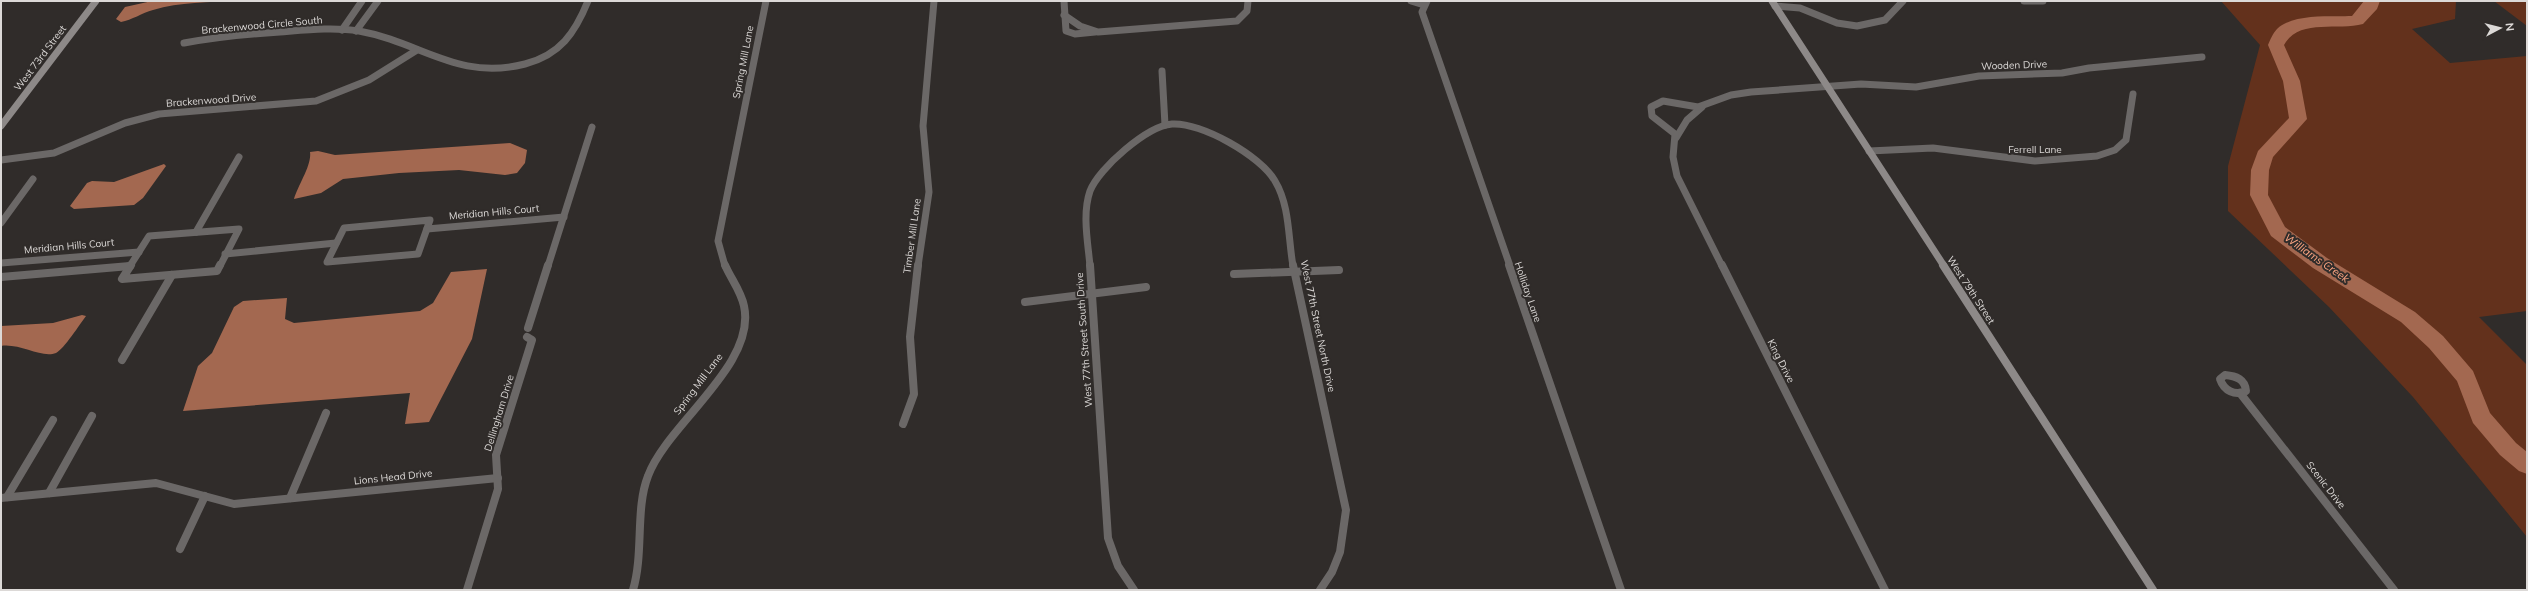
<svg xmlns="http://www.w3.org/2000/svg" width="2528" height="591" font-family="Mulish,sans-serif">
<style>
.green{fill:#63311c}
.water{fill:#a36850}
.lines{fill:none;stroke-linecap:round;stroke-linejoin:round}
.river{fill:#a36850;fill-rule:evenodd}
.minor-far1{stroke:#6b6867;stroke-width:7}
.minor{stroke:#6b6867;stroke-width:8}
.secondary-far1{stroke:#8d8988;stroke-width:7}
.secondary{stroke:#8d8988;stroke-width:8}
.labels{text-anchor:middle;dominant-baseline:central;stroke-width:4;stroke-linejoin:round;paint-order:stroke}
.street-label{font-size:10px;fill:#dcd9d7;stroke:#302c2a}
.water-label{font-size:11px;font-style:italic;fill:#fea683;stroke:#302c2a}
</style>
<rect width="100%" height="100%" fill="#302c2a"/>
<!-- green -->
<g class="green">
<path d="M2221,1H2456L2455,19L2412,29L2450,63L2527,56V311L2479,317L2527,365V537L2413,397L2329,307L2228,211V166L2260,45Z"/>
<path d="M2494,1H2527V26Z"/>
</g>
<!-- water -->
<g class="water">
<path d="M152,1H237C209,2 180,2 153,10C142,13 132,20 121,22L116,19L125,7Z"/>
<path d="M510,143L527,150L525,163L517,173L505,175L459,170L399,173L343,179L321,193L294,199C298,185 312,165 310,152L318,151L335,155Z"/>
<path d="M164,164L166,166L143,198L134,205L74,209L70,206L87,183L92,181L114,182Z"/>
<path d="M487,269L472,339L429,422L405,424L410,393L183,411L198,366L212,353L234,307L243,301L287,298L285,319L294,323L420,311L433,303L451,272Z"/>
<path d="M82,315L86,316C80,324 64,349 56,353C42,359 20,343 1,346V326L53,323Z"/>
</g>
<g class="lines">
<!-- river -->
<path class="river" d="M2364,1H2380L2377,9L2363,24C2337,31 2299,18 2284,45L2300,81L2307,119L2273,157L2269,170L2268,195L2285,227L2327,258L2415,312L2443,336L2473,371L2490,413L2516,443L2527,452V474L2519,471L2500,455L2473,423L2457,381L2429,348L2401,322L2313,268L2271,236L2250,195L2251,170L2258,151L2289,118L2283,81L2268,45C2270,40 2273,33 2277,29C2294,13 2330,17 2352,16Z"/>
<!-- minor-far1 -->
<g class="minor-far1">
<path d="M1064,1L1066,31L1075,34L1095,32"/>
<path d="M1411,1L1424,5"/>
<path d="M1427,1L1422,12L1510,266"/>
<path d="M2024,1H2043"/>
<path d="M1775,6L1800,8L1837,23L1857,26L1885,20L1903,1"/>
<path d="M1064,15L1080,26L1098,32L1237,21L1247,11L1248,1"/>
<path d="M342,30L362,1"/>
<path d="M356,31L378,1"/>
<path d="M184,43C216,37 248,34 280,32C306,30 333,27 359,31C421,42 457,81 525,64C560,55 575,33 588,1"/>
<path d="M1162,71L1165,125"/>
<path d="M1676,138L1687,120L1702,107"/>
<path d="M1869,151L1933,148L2035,161L2097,156L2115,150L2126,140L2133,94"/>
<path d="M1,160L54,153L125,123L159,114L316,101L369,80L417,50"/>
<path d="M430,220L418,254L327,262L344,228Z"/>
<path d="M1,223L33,179"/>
<path d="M427,229L564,217"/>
<path d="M196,232L239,157"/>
<path d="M225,254L336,243"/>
<path d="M1,263L139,252"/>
<path d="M128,266H130"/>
<path d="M130,266L149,236L239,229L220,266"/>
<path d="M548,266L592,127"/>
<path d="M725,266L718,241L766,1"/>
<path d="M918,266L929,192L923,126L934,1"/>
<path d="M1090,266C1088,243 1082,214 1090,191C1099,168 1147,126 1172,124C1201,122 1261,156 1275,181C1290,206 1288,238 1293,266"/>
<path d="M1722,266L1677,176L1673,157L1675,134L1652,116L1651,107L1663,101L1698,107L1731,95L1751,92L1861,84L1916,87L1979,76L2062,73L2089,68L2202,57"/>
</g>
<!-- minor -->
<g class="minor">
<path d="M131,265L122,279L217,271L220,265"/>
<path d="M1090,265L1108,538L1118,566L1134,590"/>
<path d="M1293,265L1346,510L1340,552L1332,572L1320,590"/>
<path d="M1509,265L1621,590"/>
<path d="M1722,265L1885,590"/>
<path d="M1234,274L1339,270"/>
<path d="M1,277L130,266"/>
<path d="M1025,302L1146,287"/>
<path d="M528,328L548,265"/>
<path d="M122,360L172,275"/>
<path d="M2225,375C2236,376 2245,379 2246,391C2235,396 2224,391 2220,379Z"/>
<path d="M2240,393L2394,590"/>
<path d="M903,424L914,394L910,337L918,265"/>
<path d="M49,493L92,416"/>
<path d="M7,497L53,420"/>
<path d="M1,498L156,483L234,504L498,478"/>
<path d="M290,498L326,413"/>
<path d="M180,549L205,496"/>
<path d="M467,590L498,489L496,455L532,340L527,337"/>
<path d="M633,590C644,553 635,509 648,476C667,424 757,365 744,306C741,291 731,279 725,265"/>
</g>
<!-- secondary-far1 -->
<g class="secondary-far1">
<path d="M1772,1L1944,266"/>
<path d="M1,126L96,1"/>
</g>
<!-- secondary -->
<path class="secondary" d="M1943,265L2153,590"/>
</g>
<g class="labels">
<!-- street labels -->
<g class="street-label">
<text transform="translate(262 25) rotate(-5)">Brackenwood Circle South</text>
<text transform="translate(40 58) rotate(-53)">West 73rd Street</text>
<text transform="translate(743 62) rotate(-79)">Spring Mill Lane</text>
<text transform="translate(2014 65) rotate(-2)">Wooden Drive</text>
<text transform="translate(211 100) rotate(-4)">Brackenwood Drive</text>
<text x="2035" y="149">Ferrell Lane</text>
<text transform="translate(494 212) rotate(-5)">Meridian Hills Court</text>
<text transform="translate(912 236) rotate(-82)">Timber Mill Lane</text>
<text transform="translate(69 246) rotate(-5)">Meridian Hills Court</text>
<text transform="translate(1971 290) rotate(57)">West 79th Street</text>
<text transform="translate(1528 292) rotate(71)">Holliday Lane</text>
<text transform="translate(1318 326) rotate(78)">West 77th Street North Drive</text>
<text transform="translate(1084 340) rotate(-94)">West 77th Street South Drive</text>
<text transform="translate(1781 361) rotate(63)">King Drive</text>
<text transform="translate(698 384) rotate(-53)">Spring Mill Lane</text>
<text transform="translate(499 413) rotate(-73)">Dellingham Drive</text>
<text transform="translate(393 477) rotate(-6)">Lions Head Drive</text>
<text transform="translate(2326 485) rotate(52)">Scenic Drive</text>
</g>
<!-- water labels -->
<g class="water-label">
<text transform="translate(2317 258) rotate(35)">Williams Creek</text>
</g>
</g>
<!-- border -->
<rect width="2528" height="591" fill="none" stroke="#dcd9d7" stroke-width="4"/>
<!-- north arrow -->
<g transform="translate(2500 28) rotate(83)" stroke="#302c2a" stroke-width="3" paint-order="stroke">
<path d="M0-3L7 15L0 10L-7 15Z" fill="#dcd9d7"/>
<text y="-6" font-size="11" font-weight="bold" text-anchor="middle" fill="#dcd9d7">N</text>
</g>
</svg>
